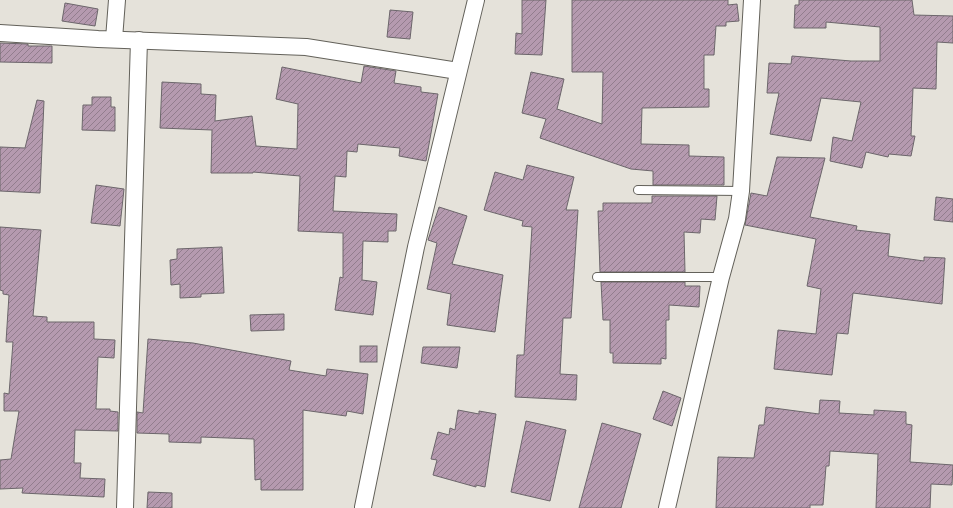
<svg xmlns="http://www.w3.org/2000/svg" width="953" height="508" font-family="'Exo 2',sans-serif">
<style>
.building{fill:url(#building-hatch);stroke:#6c666b}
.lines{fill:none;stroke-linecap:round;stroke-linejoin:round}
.service-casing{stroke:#63615a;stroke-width:10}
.minor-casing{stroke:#63615a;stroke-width:18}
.service{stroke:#fff;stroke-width:8}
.minor{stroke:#fff;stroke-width:16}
</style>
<defs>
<pattern id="building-hatch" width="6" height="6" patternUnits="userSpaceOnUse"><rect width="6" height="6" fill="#b59aaf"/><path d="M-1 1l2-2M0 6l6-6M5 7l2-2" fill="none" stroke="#927d8d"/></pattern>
</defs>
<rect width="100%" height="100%" fill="#e5e2da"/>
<!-- building -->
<g class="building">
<path d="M522,0H546L542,55L515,54L516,33L522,34Z"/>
<path d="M572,0H728V5L737,4L739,21L726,22V26H716L714,55H704V89H709V107L642,108L641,144L689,145V156L724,157V185H653V171L631,169L540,138L546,119L522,113L531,72L564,79L557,109L602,124L603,72H572Z"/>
<path d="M799,0H912L914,15L953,16V43L937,42L936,89L913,88L911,136H915L911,156L889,154L888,157L866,152L862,168L830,161L833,137L852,141L861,102L821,98L811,141L770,134L779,93H767L769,63L791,64L792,56L851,61H880V27L826,22V28H794L795,5H799Z"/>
<path d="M65,3L98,9L95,26L62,21Z"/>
<path d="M390,10L413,12L410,39L387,37Z"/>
<path d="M0,43L28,44V46H52V63L0,62Z"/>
<path d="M364,66L396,71L394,83L421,87V92L438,94L426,161L399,156L400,148L358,144L357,152L347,151L346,177L335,176L333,211L397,214L396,231H388V242L363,241L362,280L377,282L373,315L335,310L340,277L343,278V233L298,231L300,176L253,172V173H211L212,130L160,128L162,82L201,84V94L216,95L215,121L252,116L256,146L297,149L298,104L276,99L282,67L361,83Z"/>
<path d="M92,97H111V107H115V131L82,130L83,105H92Z"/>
<path d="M37,100L44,101L40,193L0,191V147L25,148Z"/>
<path d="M777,157L825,158L810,217L857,226L856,230L890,234L888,256L924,261V257L945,258L942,304L853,293L848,334L837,333L832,375L774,369L778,330L816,334L821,289L807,286L816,239L745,225L751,193L767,196Z"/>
<path d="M527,165L574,177L566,210H578L571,318H563L560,374L577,375L576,400L515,397L517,355H524L532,227L522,226L523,221L484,210L495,172L523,180Z"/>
<path d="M96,185L124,189L120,226L91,223Z"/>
<path d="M652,196H717L715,220L701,219L700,233L684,232L685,272H600L598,211H603V203H652Z"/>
<path d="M936,197L953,199V222L934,220Z"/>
<path d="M439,207L467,216L452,264L503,275L495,332L447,325L451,294L427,289L437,243L428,240Z"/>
<path d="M0,227L41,230L33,316L47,317V322H94V339L115,340L114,358L98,357L96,409H110V411L118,412V431L75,430L74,463H81L80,478L105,479L104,497L22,493L23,488L0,489V460L11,459L19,411H4V393L9,394L13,342H6L9,295L3,294V291L0,290Z"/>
<path d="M222,247L224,293L201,294V297L180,298V284L171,285L170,260L177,259V249Z"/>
<path d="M601,282H685V286H700L699,307L669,305V320H666V359L661,358V364L613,363V353H610V320H603Z"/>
<path d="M284,314V330L251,331L250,315Z"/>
<path d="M148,339L193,343L291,361L289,370L326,376L327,369L368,374L363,414L347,411L346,416L303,410V490H261V479L255,480L254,439L201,437V443L169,442V434L137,433V412L143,413Z"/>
<rect x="360" y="346" width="17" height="16"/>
<path d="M423,347H460L457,368L421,363Z"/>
<path d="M663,391L681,398L672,426L653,419Z"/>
<path d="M820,400L840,401L839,413L874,415V410L906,412V424L912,425L910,462L953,465L952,485L931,484L930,508H876L878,454L830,451L829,466H826L823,505H810V508H716L718,457L754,458L759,425H764L766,407L819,414Z"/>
<path d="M458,410L479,414V411L496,414L485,487L476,485V487L433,475L437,460L431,459L438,432L449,435L450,428L455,430Z"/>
<path d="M526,421L566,430L550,501L511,492Z"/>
<path d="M602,423L641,434L621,508H579Z"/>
<path d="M148,492L172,493V508H147Z"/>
</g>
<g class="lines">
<!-- service casing -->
<g class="service-casing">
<g id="service">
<path d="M638,190L741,191"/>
<path d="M597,277H721"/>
</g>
</g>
<!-- minor casing -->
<g class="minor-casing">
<g id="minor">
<path d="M0,33L98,39L306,47L458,71"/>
<path d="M114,39L117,0"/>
<path d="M363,507L416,247L476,0"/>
<path d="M125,508L139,40"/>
<path d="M667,508L721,277L737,219L741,191L752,0"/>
</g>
</g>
<!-- service -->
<use href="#service" class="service"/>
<!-- minor -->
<use href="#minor" class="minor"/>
</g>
</svg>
